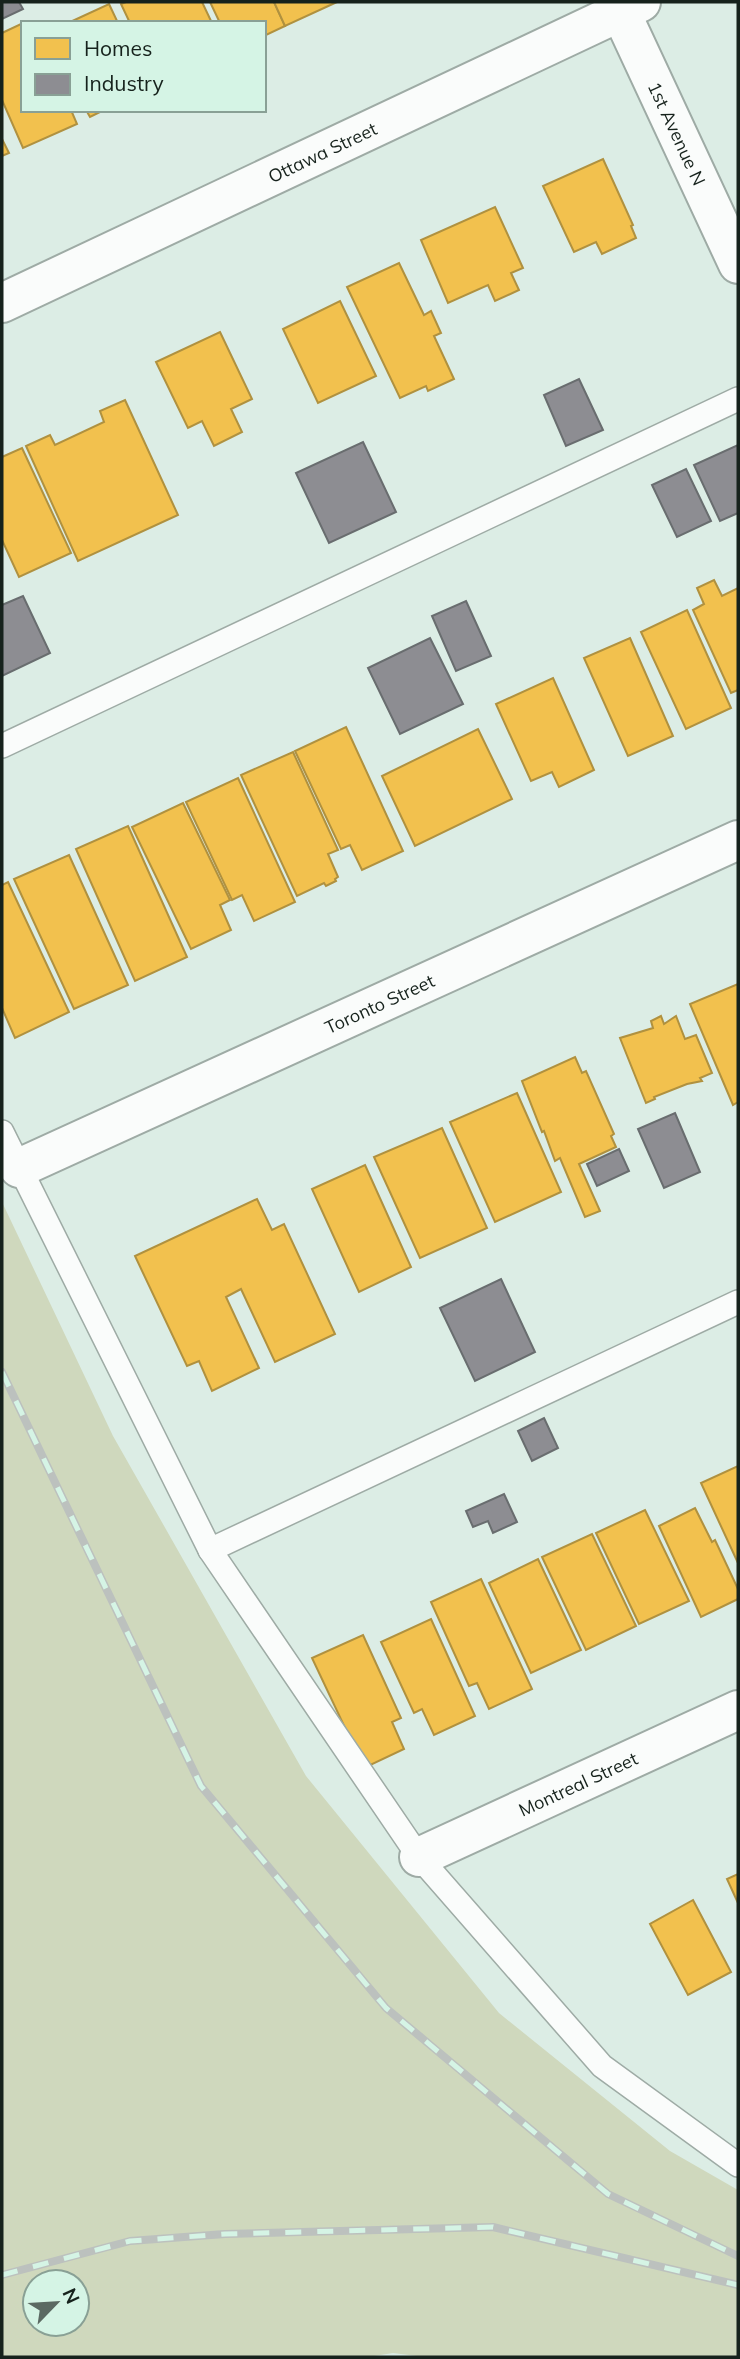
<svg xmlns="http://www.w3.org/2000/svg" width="740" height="2359" font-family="Mulish,sans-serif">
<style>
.green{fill:#cfd8bd;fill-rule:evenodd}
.homes{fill:#f2c14e;stroke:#b0913f;stroke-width:2}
.industry{fill:#8d8d92;stroke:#696d6f;stroke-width:2}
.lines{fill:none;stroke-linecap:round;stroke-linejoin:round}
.service-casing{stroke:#9eaba5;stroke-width:26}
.minor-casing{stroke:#9eaba5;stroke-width:42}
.tertiary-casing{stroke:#9eaba5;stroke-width:42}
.service{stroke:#fafcfb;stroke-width:23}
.minor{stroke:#fafcfb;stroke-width:38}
.tertiary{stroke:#fafcfb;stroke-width:38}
.rail-casing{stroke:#bcc1be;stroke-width:8}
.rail{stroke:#d5f4e5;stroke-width:5;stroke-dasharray:16;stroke-linecap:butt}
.labels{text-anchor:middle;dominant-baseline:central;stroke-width:7;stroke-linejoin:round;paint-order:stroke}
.street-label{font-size:18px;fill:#16221c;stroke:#d5f4e5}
</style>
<rect width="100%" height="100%" fill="#dcede5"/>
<!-- green -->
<path class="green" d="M2,1202L113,1436L306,1776L499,2013L670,2151L738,2190V2357H425L393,2353L368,2357H2ZM35,2282H77V2324H35Z"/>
<!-- homes -->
<g class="homes">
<path d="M126,2H202L212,23H130L121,4Z"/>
<path d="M210,2H274L285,26L264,36V23H220Z"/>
<path d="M274,2H337L285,26Z"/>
<path d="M109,4L118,23H68Z"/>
<path d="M23,23V110H71L77,124L23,148L2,100V33Z"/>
<path d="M86,110H104L90,117Z"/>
<path d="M2,139L9,153L2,156Z"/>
<path d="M603,159L633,225L631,226L636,238L602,254L596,242L574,252L543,186Z"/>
<path d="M495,207L523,268L511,273L519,290L495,301L488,285L448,303L421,240Z"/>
<path d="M399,263L424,315L431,311L441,333L434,336L454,379L428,391L426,386L400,398L347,287Z"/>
<path d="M340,301L376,376L318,403L283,329Z"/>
<path d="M220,332L252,399L231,409L242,432L214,446L202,421L188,428L156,362Z"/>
<path d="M125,400L178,515L78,561L26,446L50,435L55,445L104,422L100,411Z"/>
<path d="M22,448L71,553L19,577L2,540V457Z"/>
<path d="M714,580L722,596L738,588V690L731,693L693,610L704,604L697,588Z"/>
<path d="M687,610L731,708L686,729L641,632Z"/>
<path d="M630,638L673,736L628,756L584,658Z"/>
<path d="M553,678L594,770L559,787L552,772L531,781L496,704Z"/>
<path d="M346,727L403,851L362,870L350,845L341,849L295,751Z"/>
<path d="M478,729L512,799L415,846L382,776Z"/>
<path d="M293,752L338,850L328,854L338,877L335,879L336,881L326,886L324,883L297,896L241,775Z"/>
<path d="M238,778L295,902L254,921L242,895L232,900L186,802Z"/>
<path d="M183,803L230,900L220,905L231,930L191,949L132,827Z"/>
<path d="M128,826L187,957L135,981L76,849Z"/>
<path d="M69,855L128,985L74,1009L14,879Z"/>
<path d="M8,882L69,1012L15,1038L2,1008V885Z"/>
<path d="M738,984V1102L733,1105L690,1004Z"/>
<path d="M661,1016L664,1024L676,1016L685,1039L696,1035L712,1073L700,1078L702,1081L687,1084L654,1097L655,1099L646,1103L620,1038L653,1028L651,1021Z"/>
<path d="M575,1057L582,1073L586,1071L614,1134L611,1136L616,1147L579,1164L600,1211L585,1217L560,1158L555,1161L544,1131L542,1132L522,1081Z"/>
<path d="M517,1093L561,1192L495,1222L450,1122Z"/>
<path d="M442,1128L487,1228L420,1258L374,1157Z"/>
<path d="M365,1165L411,1267L359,1292L312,1189Z"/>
<path d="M257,1199L272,1230L284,1224L335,1334L275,1362L241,1289L226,1297L259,1368L212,1391L199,1361L187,1366L135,1256Z"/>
<path d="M738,1466V1563L701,1483Z"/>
<path d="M695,1508L712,1542L715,1540L738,1589V1599L701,1617L659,1526Z"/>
<path d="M645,1510L689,1601L639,1624L596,1533Z"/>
<path d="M592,1534L636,1626L586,1650L542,1557Z"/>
<path d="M538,1559L581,1650L531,1673L489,1583Z"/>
<path d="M481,1579L532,1689L489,1709L477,1683L469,1686L431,1602Z"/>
<path d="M431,1619L475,1716L434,1735L422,1709L414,1713L381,1642Z"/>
<path d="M363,1635L401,1718L392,1722L404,1749L364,1768L312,1658Z"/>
<path d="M738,1874V1903L727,1879Z"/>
<path d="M693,1900L731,1972L688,1995L650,1924Z"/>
</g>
<!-- industry -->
<g class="industry">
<path d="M2,2H19L23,9L2,19Z"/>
<path d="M579,379L603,430L566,446L544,395Z"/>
<path d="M363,442L396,512L329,543L296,473Z"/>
<path d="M738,445V513L720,521L694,465Z"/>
<path d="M686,469L711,521L677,537L652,485Z"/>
<path d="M23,596L50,653L2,676V605Z"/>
<path d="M466,601L491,656L456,671L432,616Z"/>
<path d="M430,638L463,704L400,734L368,668Z"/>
<path d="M675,1113L700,1172L664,1188L638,1129Z"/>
<path d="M619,1149L629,1171L597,1186L587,1164Z"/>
<path d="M501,1279L535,1352L475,1381L440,1308Z"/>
<path d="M544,1418L558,1448L532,1461L518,1431Z"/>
<path d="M504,1494L517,1522L493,1533L488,1521L473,1527L466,1511Z"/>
</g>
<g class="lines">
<!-- service casing -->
<g class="service-casing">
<g id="service">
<path d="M2,746L738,399"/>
<path d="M2,1132L210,1550L419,1857L602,2066L738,2165"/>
<path d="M210,1550L738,1302"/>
</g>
</g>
<!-- minor casing -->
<g class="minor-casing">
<g id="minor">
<path id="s1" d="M2,303L641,2"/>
<path id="s2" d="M19,1168L738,840"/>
<path id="s3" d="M419,1857L738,1710"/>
</g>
</g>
<!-- tertiary casing -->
<g class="tertiary-casing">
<g id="tertiary">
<path id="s4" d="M616,2L738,264"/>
</g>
</g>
<!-- service -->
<use href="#service" class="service"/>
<!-- minor -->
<use href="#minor" class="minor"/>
<!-- tertiary -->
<use href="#tertiary" class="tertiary"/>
<!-- rail casing -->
<g class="rail-casing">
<g id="rail">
<path d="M2,1372L201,1786L386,2008L608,2194L738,2256"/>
<path d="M2,2275L130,2241L225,2234L493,2227L738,2285"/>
</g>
</g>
<!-- rail -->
<use href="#rail" class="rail"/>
</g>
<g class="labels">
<!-- street labels -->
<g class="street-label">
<text stroke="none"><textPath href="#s4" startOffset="145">1st Avenue N</textPath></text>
<text stroke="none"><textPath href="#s1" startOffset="354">Ottawa Street</textPath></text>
<text stroke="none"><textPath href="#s2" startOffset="396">Toronto Street</textPath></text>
<text stroke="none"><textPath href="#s3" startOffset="175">Montreal Street</textPath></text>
</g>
</g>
<!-- border -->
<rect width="740" height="2359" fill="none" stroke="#16221c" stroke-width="7"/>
<!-- legend -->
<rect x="21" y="21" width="245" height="91" fill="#d5f4e5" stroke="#89a095" stroke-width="2"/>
<rect x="35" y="38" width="35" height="21" fill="#f2c14e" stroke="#89a095" stroke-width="2"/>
<text x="84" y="56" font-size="21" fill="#16221c">Homes</text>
<rect x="35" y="74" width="35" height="21" fill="#8d8d92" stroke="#89a095" stroke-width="2"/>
<text x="84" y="91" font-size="21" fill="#16221c">Industry</text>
<!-- north arrow -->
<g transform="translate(56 2303) rotate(65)"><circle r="33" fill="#d5f4e5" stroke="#89a095" stroke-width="2"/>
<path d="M0-5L12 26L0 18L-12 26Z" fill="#5b6962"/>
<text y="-10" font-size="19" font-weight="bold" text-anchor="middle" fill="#16221c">N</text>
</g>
</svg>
